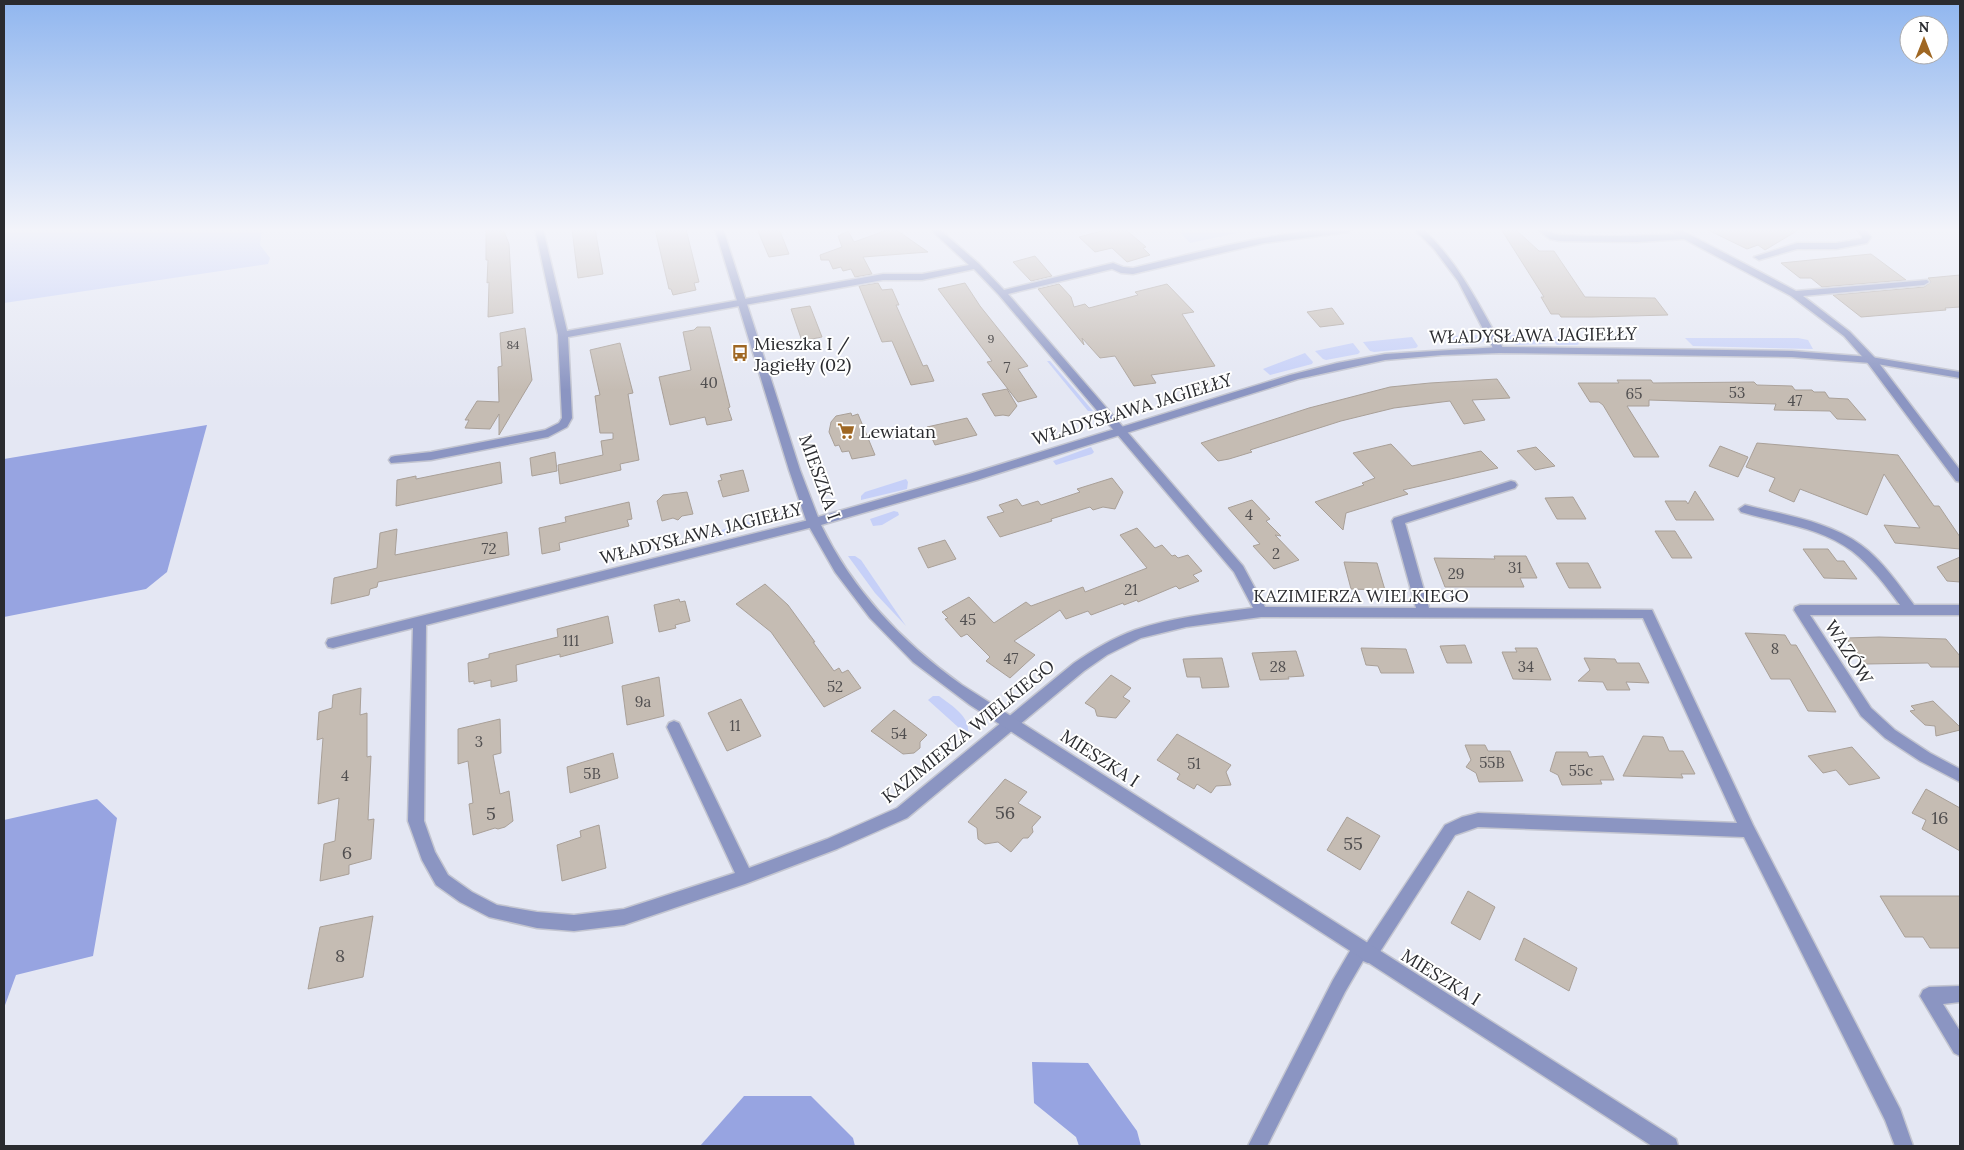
<svg xmlns="http://www.w3.org/2000/svg" width="1964" height="1150" font-family="Lora,serif">
<style>
.green{fill:#c6d0f8}
.forest{fill:#97a4e1}
.building{fill:#c5bcb3;stroke:#a9a098}
.lines{fill:none;stroke-linecap:round;stroke-linejoin:round}
.minor-casing{stroke:#c3c5d0;stroke-width:3}
.tertiary-casing{stroke:#c3c5d0;stroke-width:3}
.minor{fill:#8b95c2;fill-rule:evenodd}
.tertiary{fill:#8b95c2;fill-rule:evenodd}
.labels{text-anchor:middle;dominant-baseline:central;stroke-width:4;stroke-linejoin:round;paint-order:stroke}
.far-number-label{font-size:12px;fill:#514f50}
.number-label{font-size:15px;fill:#514f50}
.street-label{font-size:18px;fill:#2a2b2f;stroke:#fff}
.poi-label{font-size:18px;fill:#2a2b2f;stroke:#fff;text-anchor:start}
.near-number-label{font-size:18px;fill:#514f50}
</style>
<rect width="100%" height="100%" fill="#e4e7f3"/>
<!-- green -->
<g class="green">
<path d="M4,229H262L260,245L270,258L268,264L4,303Z"/>
<path d="M1177,229H1239L1242,232L1190,243Z"/>
<path d="M1476,335L1485,338L1484,341C1476,346 1461,346 1452,344L1447,336Z"/>
<path d="M1507,335L1540,336L1546,344L1517,345L1509,343L1501,338Z"/>
<path d="M1573,336L1579,344L1577,345H1557L1550,337Z"/>
<path d="M1412,337L1418,346L1416,348L1374,352L1370,351L1363,342Z"/>
<path d="M1685,338H1798L1808,340L1813,349L1693,346Z"/>
<path d="M1353,343L1360,352L1358,354L1326,360L1323,359L1315,351Z"/>
<path d="M1305,353L1313,362L1312,364L1270,375L1263,369Z"/>
<path d="M1047,361H1050L1093,411H1088Z"/>
<path d="M1091,447L1094,452L1092,454L1056,465L1053,461Z"/>
<path d="M906,479L908,482L907,489L861,500V496L865,492Z"/>
<path d="M894,511L898,512L899,515L882,525L873,526L870,519Z"/>
<path d="M752,521L760,525L713,539L709,538L708,534Z"/>
<path d="M848,556H855L861,560L906,626L875,593Z"/>
<path d="M933,696H939C953,707 971,716 968,736L928,700Z"/>
</g>
<!-- forest -->
<g class="forest">
<path d="M207,425L167,572L146,589L4,617V459Z"/>
<path d="M97,799L117,818L93,956L16,975L4,1008V820Z"/>
<path d="M1032,1062L1088,1063L1137,1131L1141,1146H1079L1076,1137L1034,1103Z"/>
<path d="M744,1096H811L853,1138L855,1146H700Z"/>
</g>
<!-- building -->
<g class="building">
<path d="M486,229H503L509,244L513,313L488,317L489,282L487,283L488,260H486Z"/>
<path d="M572,229H595L603,274L578,278Z"/>
<path d="M655,229H686L699,282L694,283L696,290L673,295L671,289H669Z"/>
<path d="M757,229H779L789,254L769,257Z"/>
<path d="M890,229H895L928,252L863,257L872,274L855,277L851,269L843,271L841,267L833,269L829,260H821L820,255L842,247L838,236L848,231L854,242Z"/>
<path d="M1109,229H1125L1146,247L1143,248L1150,255L1127,262L1112,248L1095,252L1079,237Z"/>
<path d="M1501,229H1515L1539,251H1554L1585,297L1655,298L1668,315L1592,317H1561L1559,314H1551L1541,297H1544Z"/>
<path d="M1706,229H1800L1765,250L1758,245L1747,249Z"/>
<path d="M1871,254L1906,280L1822,287L1811,278H1800L1781,263Z"/>
<path d="M1035,256L1052,276L1031,281L1013,262Z"/>
<path d="M1960,275V307L1945,308L1946,310L1861,317L1833,295L1924,287L1931,282L1928,278Z"/>
<path d="M878,283L882,290L892,289L899,305H896L923,366L927,365L934,381L911,385L892,341L882,342L859,286Z"/>
<path d="M965,283L980,306L1028,366L1018,369L1037,397L1018,402L987,362L992,361L938,289Z"/>
<path d="M1059,284L1071,297L1074,307L1085,304L1089,308L1138,295L1135,292L1167,284L1194,312L1182,314L1215,366L1151,375L1156,383L1134,386L1115,356L1100,358L1082,338L1084,345L1038,289Z"/>
<path d="M810,306L822,337L802,341L791,309Z"/>
<path d="M1332,308L1344,324L1320,327L1307,312Z"/>
<path d="M697,327H710L730,407L728,408L732,420L707,425L705,417L670,425L659,377L691,370L683,332L694,330Z"/>
<path d="M525,328L532,380L499,435V414L490,429L465,428L469,420H465L477,401L499,402L498,367L502,366L500,333Z"/>
<path d="M620,343L633,393L628,394L639,460L620,464L621,470L560,484L558,465L603,455L601,441L613,439V433H600L595,396L600,395L590,350Z"/>
<path d="M1497,379L1510,398L1472,400L1485,420L1464,424L1450,401L1394,408L1341,421L1250,450L1252,452L1229,459L1218,461L1201,443L1309,408L1390,387L1430,383Z"/>
<path d="M1617,380H1651L1653,383L1754,382L1757,385L1792,386L1795,390H1812L1814,392H1825L1829,398L1848,399L1866,420L1837,419L1830,411L1774,410L1776,404L1649,400V406H1627L1659,457H1634L1603,405L1599,402H1590L1578,383H1619Z"/>
<path d="M1007,389L1017,406L1009,416L1003,415L995,416L982,394Z"/>
<path d="M851,413L852,416L858,414L875,455L852,459L849,451L842,452L839,445L835,446L829,432L831,422L836,416Z"/>
<path d="M967,418L977,435L935,445L927,427Z"/>
<path d="M1757,443L1898,455L1934,506H1939L1960,537V549L1895,543L1884,525L1920,528L1884,474L1867,515L1800,489L1794,502L1769,491L1775,478L1746,467Z"/>
<path d="M1391,444L1412,466L1481,451L1498,468L1403,490L1408,494L1346,513L1343,530L1315,502L1364,485L1362,483L1375,478L1353,453Z"/>
<path d="M1720,446L1748,457L1738,477L1709,466Z"/>
<path d="M1536,447L1555,466L1535,470L1517,451Z"/>
<path d="M555,452L557,471L532,476L530,458Z"/>
<path d="M500,462L502,483L396,506L397,480L416,476V479Z"/>
<path d="M743,470L749,491L723,497L718,481L722,480L720,475Z"/>
<path d="M1112,478L1123,492L1115,509L1103,507L1093,510L1090,507L1051,519L1052,521L1000,537L987,517L1004,512L999,505L1017,499L1022,506L1038,501L1041,505L1080,492L1077,489Z"/>
<path d="M1695,491L1714,520H1676L1665,501H1686L1688,504Z"/>
<path d="M687,492L693,514L682,516L678,520L673,518L662,521L657,501L663,495Z"/>
<path d="M1573,497L1586,519H1557L1545,498Z"/>
<path d="M1252,500L1270,519L1266,521L1281,536L1275,535L1299,560L1274,569L1253,546L1260,544L1228,508Z"/>
<path d="M629,502L632,519L627,520L629,526L559,543L560,550L542,554L539,528L566,522L565,517Z"/>
<path d="M1137,528L1155,548L1162,545L1172,556L1175,555L1178,558L1188,555L1202,571L1193,575L1199,581L1179,589L1176,586L1138,602L1137,600L1124,605L1123,603L1091,615L1088,611L1066,619L1060,610L1014,641L1035,655L1010,678L986,661L990,657L967,634L961,637L945,619L948,618L942,612L969,597L994,623L1026,602L1031,606L1083,587L1085,592L1147,568L1120,535Z"/>
<path d="M397,529L395,555L507,532L509,555L378,582L377,587L370,589L369,595L331,604L334,578L377,568L380,533Z"/>
<path d="M1655,531H1675L1692,558H1672Z"/>
<path d="M945,540L956,559L928,568L918,548Z"/>
<path d="M1803,549H1828L1837,561H1844L1857,579L1824,578Z"/>
<path d="M1494,556H1526L1537,578H1520L1524,587H1445L1434,558L1495,559Z"/>
<path d="M1960,557V582L1947,581L1937,567Z"/>
<path d="M1344,562L1377,563L1385,590L1351,589Z"/>
<path d="M1556,563H1588L1601,588H1569Z"/>
<path d="M765,584L788,605L815,642H813L834,671L839,668L842,673L848,670L861,688L824,707L771,632L736,604Z"/>
<path d="M679,599L680,602L685,601L690,621L675,625L676,628L659,632L654,605Z"/>
<path d="M608,616L613,643L560,657V654L516,665L517,681L491,687V680L474,684V681L469,682L468,663L489,658V654L558,637L557,629Z"/>
<path d="M1745,633L1785,635L1791,645H1796L1836,712L1808,711L1790,679H1771Z"/>
<path d="M1879,637L1946,639L1960,656V667H1931L1928,663L1866,664L1846,638Z"/>
<path d="M1465,645L1472,663H1447L1440,646Z"/>
<path d="M1361,648L1406,649L1414,673H1381L1378,666L1366,665Z"/>
<path d="M1515,648H1537L1551,680L1513,679L1502,652H1517Z"/>
<path d="M1296,651L1304,676L1288,677L1289,679L1260,680L1252,653Z"/>
<path d="M1222,658L1229,687L1202,688L1200,677H1187L1183,659Z"/>
<path d="M1584,658L1615,659L1617,663H1639L1649,683L1626,682L1630,690H1607L1603,682L1578,681L1590,670Z"/>
<path d="M1111,675L1131,688L1123,697L1130,701L1116,718L1097,716L1095,709L1085,703Z"/>
<path d="M659,677L664,716L627,725L622,686Z"/>
<path d="M361,688L360,715L367,713V757L371,756L368,820L374,819L371,859L349,865V874L320,881L324,844L335,841L339,798L318,804L323,738L317,740L319,712L332,708L333,695Z"/>
<path d="M741,699L761,736L727,751L708,713Z"/>
<path d="M1933,701L1960,727V730L1936,736L1935,726L1925,725L1910,711L1915,710L1911,706Z"/>
<path d="M894,710L927,735L920,742V748L914,753L903,754L871,731Z"/>
<path d="M500,719L501,753L493,755L500,794L509,791L513,821L505,827L498,829L495,828L473,835L469,804L473,803L468,761L458,764V729Z"/>
<path d="M1177,734L1231,765L1226,772L1231,785L1216,786L1211,793L1197,784L1194,789L1177,779L1180,774L1157,760Z"/>
<path d="M1643,736L1663,737L1669,751H1683L1695,774H1681L1683,778L1623,776Z"/>
<path d="M1465,745H1485L1488,751H1510L1523,781L1479,782L1476,773L1466,767L1471,760Z"/>
<path d="M1852,747L1880,778L1849,785L1836,770L1823,773L1808,756Z"/>
<path d="M1556,752H1587L1589,757L1603,756L1614,780H1600L1602,784L1562,785L1558,775L1550,771Z"/>
<path d="M613,753L618,778L570,793L567,767Z"/>
<path d="M1005,779L1027,792L1018,803L1041,817L1032,827L1033,832L1028,838H1023L1011,852L998,842L985,844L978,839L977,828L968,822Z"/>
<path d="M1926,789L1960,808V851L1922,829L1926,820L1912,813Z"/>
<path d="M1347,817L1380,836L1360,870L1327,850Z"/>
<path d="M599,825L606,868L562,881L557,845L581,837L580,831Z"/>
<path d="M1468,891L1495,907L1480,940L1451,923Z"/>
<path d="M1880,896H1960V948H1930L1923,937H1905Z"/>
<path d="M373,916L363,977L308,989L320,927Z"/>
<path d="M1524,938L1577,968L1569,991L1515,960Z"/>
</g>
<g class="lines">
<!-- minor casing -->
<g class="minor-casing">
<g id="minor">
<path d="M535,229H543L567,331L883,274H922L969,265L930,229H939L979,264L1004,290L1113,263L1123,267L1133,268C1205,251 1278,229 1353,229L1349,232L1264,243L1133,274L1121,273L1112,269L1008,294L1243,566L1265,607L1416,608L1392,521L1394,518L1511,481L1515,482L1517,485L1515,488L1405,523L1429,608L1652,610L1753,825L1900,1109L1913,1146H1895L1885,1120L1744,837L1478,827L1455,835L1374,961L1368,963L1363,961L1345,992L1267,1146H1248L1333,980L1354,944L1360,942L1366,944L1445,825L1462,817L1478,813L1737,823L1643,618L1261,617L1186,627L1141,638L1107,655L1084,671L907,818L837,849L745,884L624,925L574,931L537,928L489,917L460,902L436,885L422,860L408,821L413,628L333,648L328,647L326,643L328,639L813,519L817,520L819,523L817,526L813,527L426,625L424,821L435,852L448,875L472,892L497,905L537,912L574,915L624,909L735,873L667,727L669,723L674,721L679,723L749,868L827,839L897,808L1074,663C1093,650 1113,638 1135,630C1173,617 1213,613 1253,608L1234,572L999,295L974,269L922,280H883L568,337L572,418L567,427L548,437L431,460L391,463L389,460L391,457L395,456L431,452L545,430L559,423L562,418L558,335Z"/>
<path d="M1414,229H1423C1459,263 1480,306 1504,350L1503,352H1495L1458,281L1434,249Z"/>
<path d="M1537,229C1547,229 1553,235 1562,235C1600,237 1638,236 1676,234L1669,229H1679L1796,291L1927,280L1929,282L1924,285L1803,296L1850,332L1875,358L1960,470V482L1956,481L1867,362L1844,336L1791,296L1684,239L1637,242L1560,241L1550,239Z"/>
<path d="M1857,229H1865L1871,237L1867,243L1836,249H1797L1759,260L1754,257L1797,243H1836L1861,239L1862,237Z"/>
<path d="M1745,505C1784,515 1828,521 1861,545C1883,561 1898,584 1914,605H1960V615H1810L1871,708L1895,730L1930,753L1960,769V782L1920,761L1885,738L1861,716L1794,610L1795,607L1800,605H1900C1886,586 1871,566 1852,551C1820,527 1778,523 1741,512L1739,509Z"/>
<path d="M1960,986V1002L1943,1004L1960,1031V1056L1954,1053L1920,996L1923,990L1929,987Z"/>
</g>
</g>
<!-- tertiary casing -->
<g class="tertiary-casing">
<path id="tertiary" d="M715,229H723L800,470L818,517L969,474L1290,375L1337,363L1385,354L1499,347L1792,351L1871,357L1960,372V378L1871,363L1792,357L1499,353L1442,355L1385,360L1298,379L977,480L821,525C853,591 903,643 962,685L1676,1139L1678,1146H1652L970,705L913,662L870,618L835,572L807,523L789,470Z"/>
</g>
<!-- minor -->
<use href="#minor" class="minor"/>
<!-- tertiary -->
<use href="#tertiary" class="tertiary"/>
</g>
<!-- sky -->
<linearGradient id="sky" x2="0" y2="1"><stop stop-color="#90b6ef"/><stop offset="0.59" stop-color="#f3f4fa"/><stop offset="1" stop-color="#f3f4fa" stop-opacity="0"/></linearGradient>
<rect width="1964" height="390" fill="url(#sky)"/>
<!-- icons -->
<defs>
<g id="bus-bare" transform="scale(1.35)"><path d="M-5-6H5V4H4V6H2V4H-2V6H-4V4H-5ZM-3.5-4V0h7V-4ZM-3.5 1.2v1.5H-2V1.2ZM2 1.2v1.5H3.5V1.2Z" fill="#9f6723" stroke="#fff" stroke-width="2.5" paint-order="stroke"/></g>
<g id="supermarket-bare" transform="scale(1.35)"><path d="M-6-5.5h2.5l.6 2H6L4.5 2H-2.5L-4.4-4H-6ZM-1.5 3.2a1.3 1.3 0 1 0 .1 0ZM3 3.2a1.3 1.3 0 1 0 .1 0Z" fill="#9f6723" stroke="#fff" stroke-width="2.5" paint-order="stroke"/></g>
</defs>
<g fill-rule="evenodd">
<use href="#bus-bare" x="740" y="353"/>
<use href="#supermarket-bare" x="846" y="431"/>
</g>
<g class="labels">
<!-- far-number labels -->
<g class="far-number-label">
<text x="991" y="338">9</text>
<text x="513" y="344">84</text>
</g>
<!-- number labels -->
<g class="number-label">
<text x="1007" y="367">7</text>
<text x="709" y="382">40</text>
<text x="1737" y="392">53</text>
<text x="1634" y="393">65</text>
<text x="1795" y="400">47</text>
<text x="1249" y="514">4</text>
<text x="489" y="548">72</text>
<text x="1276" y="553">2</text>
<text x="1515" y="567">31</text>
<text x="1456" y="573">29</text>
<text x="1131" y="589">21</text>
<text x="968" y="619">45</text>
<text x="571" y="640">111</text>
<text x="1775" y="648">8</text>
<text x="1011" y="658">47</text>
<text x="1278" y="666">28</text>
<text x="1526" y="666">34</text>
<text x="835" y="686">52</text>
<text x="643" y="701">9a</text>
<text x="735" y="725">11</text>
<text x="899" y="733">54</text>
<text x="479" y="741">3</text>
<text x="1492" y="762">55B</text>
<text x="1194" y="763">51</text>
<text x="1581" y="770">55c</text>
<text x="592" y="773">5B</text>
<text x="345" y="775">4</text>
</g>
<!-- street labels -->
<g class="street-label">
<text transform="translate(1533 335) rotate(-1)">WŁADYSŁAWA JAGIEŁŁY</text>
<text transform="translate(1132 409) rotate(-17)">WŁADYSŁAWA JAGIEŁŁY</text>
<text transform="translate(820 477) rotate(70)">MIESZKA I</text>
<text transform="translate(701 533) rotate(-14)">WŁADYSŁAWA JAGIEŁŁY</text>
<text x="1361" y="595">KAZIMIERZA WIELKIEGO</text>
<text transform="translate(1849 652) rotate(57)">WAZÓW</text>
<text transform="translate(968 731) rotate(-39)">KAZIMIERZA WIELKIEGO</text>
<text transform="translate(1100 758) rotate(33)">MIESZKA I</text>
<text transform="translate(1441 977) rotate(32)">MIESZKA I</text>
</g>
<!-- poi labels -->
<g class="poi-label">
<text x="754" y="343">Mieszka I /<tspan x="754" dy="21">Jagiełły (02)</tspan></text>
<text x="860" y="431">Lewiatan</text>
</g>
<!-- near-number labels -->
<g class="near-number-label">
<text x="1005" y="812">56</text>
<text x="491" y="813">5</text>
<text x="1940" y="817">16</text>
<text x="1353" y="843">55</text>
<text x="347" y="852">6</text>
<text x="340" y="955">8</text>
</g>
</g>
<!-- border -->
<rect width="1964" height="1150" fill="none" stroke="#2a2b2f" stroke-width="10"/>
<!-- north arrow -->
<g transform="translate(1924 40)"><circle r="24" fill="#ffffff" stroke="#aaaaac"/>
<path d="M0-4L9 19L0 12L-9 19Z" fill="#9f6723"/>
<text y="-8" font-size="14" font-weight="bold" text-anchor="middle" fill="#2a2b2f">N</text>
</g>
</svg>
